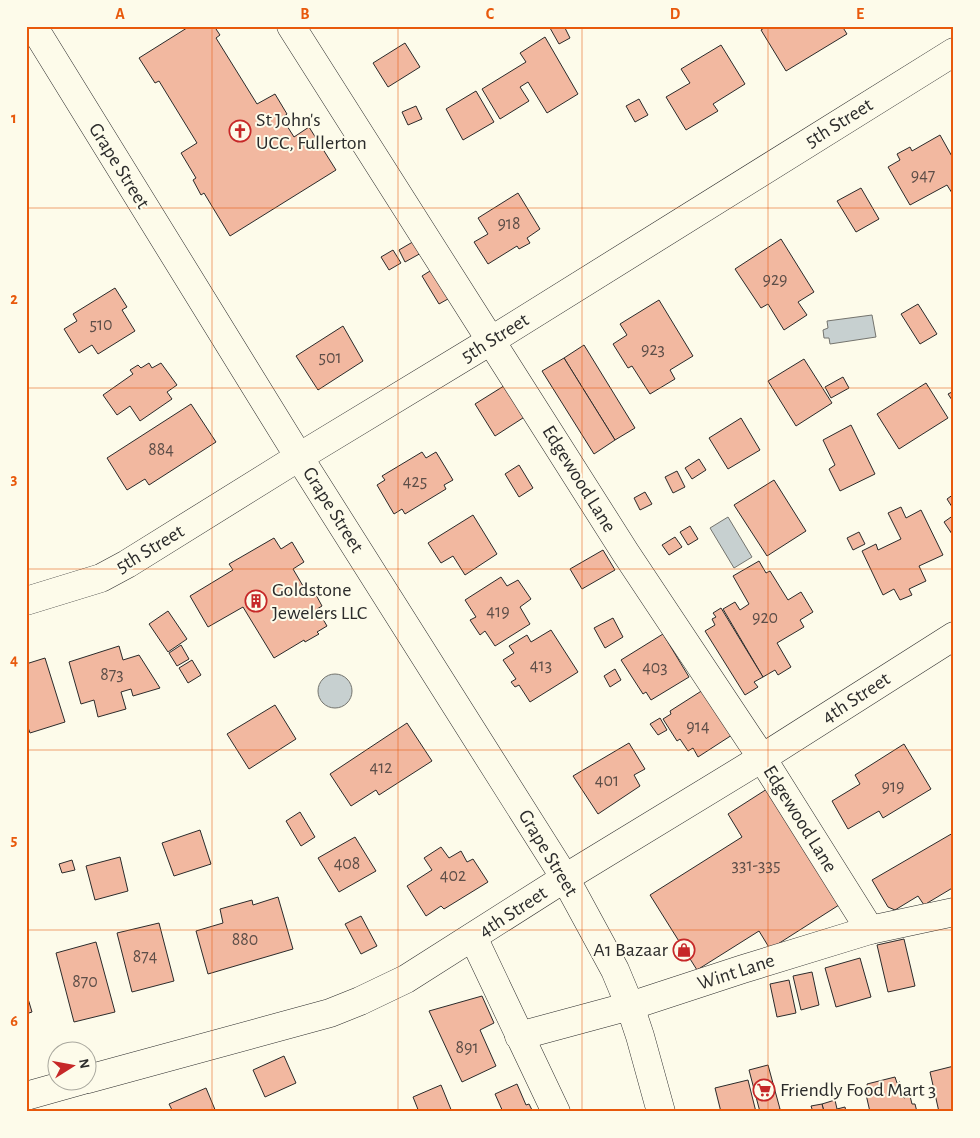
<svg xmlns="http://www.w3.org/2000/svg" width="980" height="1138" font-family="'Alegreya Sans',sans-serif">
<style>
.water{fill:#c7d0d0;stroke:#74746e}
.building{fill:#f2b8a0;stroke:#2b2b2b}
.lines{fill:none;stroke-linecap:round;stroke-linejoin:round}
.street-casing{stroke:#2b2b2b;stroke-width:29}
.secondary-casing{stroke:#2b2b2b;stroke-width:29}
.street{stroke:#fdfbea;stroke-width:28}
.secondary{stroke:#fdfbea;stroke-width:28}
.grid{fill:none;stroke:#e8590c;stroke-width:1;stroke-opacity:0.55}
.labels{text-anchor:middle;dominant-baseline:central;stroke-width:4;stroke-linejoin:round;paint-order:stroke}
.number-label{font-size:18px;fill:#5d4e48}
.poi-label{font-size:20px;fill:#2b2b2b;stroke:#fdfbea;text-anchor:start}
.street-label{font-size:20px;fill:#2b2b2b;stroke:#fdfbea}
.neatline{fill:none;stroke:#e8590c;stroke-width:2}
.grid-label{font-size:16px;text-anchor:middle;font-weight:bold;fill:#e8590c}
</style>
<rect width="100%" height="100%" fill="#fdfbea"/>
<!-- water -->
<g class="water">
<path d="M872,315L876,337L830,344L829,338H824L823,330L828,328L827,321Z"/>
<path d="M728,517L752,557L734,568L710,528Z"/>
<circle cx="335" cy="691" r="17"/>
</g>
<!-- building -->
<g class="building">
<path d="M190,26H214L220,35L216,38L257,104L275,94L287,114L282,118L294,137L309,127L336,170L230,236L204,193L201,195L193,180L196,178L181,153L197,143L159,81L155,83L139,58Z"/>
<path d="M553,26H564L570,38L559,44L550,28Z"/>
<path d="M767,26H842L847,34L786,71L761,30Z"/>
<path d="M545,37L578,94L547,113L528,82L520,87L529,101L500,119L482,89L526,62L520,53Z"/>
<path d="M405,43L420,67L388,87L373,63Z"/>
<path d="M721,45L745,84L713,104L718,111L686,130L666,97L690,83L681,69Z"/>
<path d="M476,91L494,122L463,140L446,109Z"/>
<path d="M639,99L648,115L635,122L626,106Z"/>
<path d="M416,106L422,119L408,125L402,112Z"/>
<path d="M940,135L954,160V192L952,193L947,185L910,205L888,167L900,160L897,154L910,147L912,151Z"/>
<path d="M861,188L879,219L856,232L837,201Z"/>
<path d="M518,193L540,229L527,238L530,243L519,249L517,246L488,264L474,242L488,234L478,218Z"/>
<path d="M781,239L814,292L798,302L807,315L784,330L768,304L761,308L735,269Z"/>
<path d="M416,240L423,252L405,262L399,250Z"/>
<path d="M393,250L401,263L389,270L381,257Z"/>
<path d="M438,266L455,295L439,304L422,276Z"/>
<path d="M115,288L127,307L122,310L135,331L98,354L92,345L79,353L64,329L77,321L73,314Z"/>
<path d="M659,300L693,356L670,370L675,379L650,394L632,366L628,368L613,344L627,335L620,324Z"/>
<path d="M918,304L937,334L920,344L901,314Z"/>
<path d="M343,326L363,361L318,390L296,356Z"/>
<path d="M584,345L635,428L615,440L564,358Z"/>
<path d="M564,358L615,440L594,454L542,371Z"/>
<path d="M804,359L832,403L796,426L768,381Z"/>
<path d="M149,363L152,368L161,363L177,385L167,392L172,399L140,421L130,406L117,415L103,395L133,374L130,370L138,365L141,368Z"/>
<path d="M843,377L849,388L831,398L825,387Z"/>
<path d="M926,383L948,418L899,449L877,414Z"/>
<path d="M507,384L526,416L495,436L475,404Z"/>
<path d="M954,391V403L948,394Z"/>
<path d="M191,404L216,442L149,485L145,479L127,490L107,458Z"/>
<path d="M741,418L760,450L728,469L709,438Z"/>
<path d="M851,425L875,474L840,491L829,469L835,465L823,440Z"/>
<path d="M422,452L426,458L436,452L453,480L444,485L446,489L405,514L402,509L394,514L377,485L385,480L382,476Z"/>
<path d="M699,459L706,470L692,479L685,468Z"/>
<path d="M519,465L533,488L519,497L505,474Z"/>
<path d="M677,471L685,487L673,493L665,477Z"/>
<path d="M774,480L806,531L767,556L734,505Z"/>
<path d="M645,492L652,504L640,510L634,498Z"/>
<path d="M954,494V510L947,499Z"/>
<path d="M901,507L906,518L921,510L943,555L919,566L926,581L909,589L912,595L900,600L894,589L883,595L862,551L876,544L878,550L901,539L888,513Z"/>
<path d="M473,515L497,554L465,575L453,556L441,563L428,543Z"/>
<path d="M954,515V537L944,522Z"/>
<path d="M690,526L698,539L688,545L680,532Z"/>
<path d="M859,532L865,544L853,550L847,538Z"/>
<path d="M675,537L682,547L669,555L662,545Z"/>
<path d="M274,538L281,549L292,542L304,562L293,569L309,596L315,593L322,606L317,609L327,626L317,632L319,634L305,642L304,640L274,658L243,607L208,627L190,596L233,570L229,564Z"/>
<path d="M603,550L615,570L582,589L570,569Z"/>
<path d="M759,561L766,573L770,571L788,600L801,592L813,612L800,620L804,627L777,643L791,667L778,675L775,670L763,677L723,609L735,602L740,610L749,604L733,576Z"/>
<path d="M501,577L507,586L518,580L531,599L520,607L530,624L495,646L485,631L480,635L470,620L476,617L465,600Z"/>
<path d="M721,608L763,677L754,682L758,687L745,695L705,631L715,625L712,619L716,617L713,613Z"/>
<path d="M168,611L187,639L168,652L149,624Z"/>
<path d="M613,618L623,637L605,648L594,628Z"/>
<path d="M551,630L578,672L530,702L519,685L515,687L511,682L516,679L503,660L514,653L509,646L527,635L531,642Z"/>
<path d="M663,634L689,677L651,700L646,692L643,694L621,660Z"/>
<path d="M181,645L189,659L177,666L169,653Z"/>
<path d="M119,646L123,660L139,655L160,688L133,696L131,689L121,692L126,709L98,717L94,700L81,704L69,662Z"/>
<path d="M45,658L65,722L30,733L26,722V664Z"/>
<path d="M192,660L201,675L188,683L179,668Z"/>
<path d="M615,669L621,680L610,687L604,676Z"/>
<path d="M703,690L732,735L698,757L693,748L688,751L680,739L677,741L663,719L671,714L670,711Z"/>
<path d="M275,705L296,739L249,769L227,734Z"/>
<path d="M660,718L667,730L658,735L650,724Z"/>
<path d="M407,723L432,761L379,795L376,790L351,806L330,774Z"/>
<path d="M629,743L645,769L634,775L640,786L598,814L573,776Z"/>
<path d="M904,744L931,789L883,818L879,811L848,829L832,801L860,784L855,775Z"/>
<path d="M767,789L839,905L770,949L759,931L697,970L650,895L742,837L728,814Z"/>
<path d="M300,812L315,837L301,846L286,821Z"/>
<path d="M200,830L211,864L174,876L162,843Z"/>
<path d="M953,833L954,887L924,905L918,896L895,910L888,907L872,880Z"/>
<path d="M355,837L376,871L339,892L318,858Z"/>
<path d="M441,847L449,858L461,851L467,862L473,859L488,882L444,909L441,906L426,916L407,886L432,870L424,858Z"/>
<path d="M120,857L128,891L95,900L86,866Z"/>
<path d="M72,860L75,870L62,873L59,864Z"/>
<path d="M278,897L293,949L208,974L196,931L223,923L220,909L252,900L253,905Z"/>
<path d="M361,916L377,946L361,954L345,924Z"/>
<path d="M159,923L174,981L132,992L117,933Z"/>
<path d="M904,939L915,986L888,992L877,945Z"/>
<path d="M96,942L115,1012L74,1022L56,953Z"/>
<path d="M860,958L871,997L836,1007L825,968Z"/>
<path d="M812,972L819,1005L801,1010L793,976Z"/>
<path d="M789,980L796,1013L777,1017L770,984Z"/>
<path d="M26,992L32,1012L26,1014Z"/>
<path d="M482,996L494,1023L480,1030L496,1066L462,1082L429,1011Z"/>
<path d="M284,1056L296,1083L265,1097L253,1070Z"/>
<path d="M768,1065L780,1109L770,1112H760L749,1070Z"/>
<path d="M954,1066V1112H939L930,1072Z"/>
<path d="M895,1077L897,1083L900,1082L904,1098L910,1096L912,1104H915L917,1112H870L865,1090H868L867,1084Z"/>
<path d="M748,1080L756,1112H721L715,1088Z"/>
<path d="M517,1084L526,1105L529,1104L533,1112H503L495,1094Z"/>
<path d="M441,1085L452,1112H419L413,1097Z"/>
<path d="M206,1088L216,1112H173L169,1104Z"/>
<path d="M835,1100L837,1109L845,1107L846,1112H824L822,1104Z"/>
<path d="M822,1104L824,1112H813L811,1106Z"/>
</g>
<g class="lines">
<!-- street casing -->
<g class="street-casing">
<g id="street">
<path d="M291,26L625,552L762,758L870,930"/>
<path d="M26,601L101,578L127,564L299,457L492,340L954,52"/>
<path d="M473,937L556,1112"/>
<path d="M519,1036L630,1006L743,969L870,930L954,912"/>
<path d="M88,1079L330,1013L360,1001L406,979L565,878L762,758L954,636"/>
<path d="M26,1096L83,1080"/>
</g>
</g>
<!-- secondary casing -->
<g class="secondary-casing">
<path id="secondary" d="M33,26L299,457L565,878L615,970L630,1006L640,1036L661,1112"/>
</g>
<!-- street -->
<use href="#street" class="street"/>
<!-- secondary -->
<use href="#secondary" class="secondary"/>
</g>
<!-- grid -->
<path class="grid" d="M212,26V1112M398,26V1112M582,26V1112M768,26V1112M26,208H954M26,388H954M26,569H954M26,750H954M26,930H954"/>
<!-- icons -->
<defs>
<g id="church-ring" transform="scale(1.125)"><circle r="9.5" fill="#fdfbea" stroke="#c62828" stroke-width="1.5"/><path d="M-1.2-6h2.4v3.5h3.3v2.4h-3.3V6h-2.4V-.1h-3.3v-2.4h3.3Z" fill="#c62828"/></g>
<g id="building-ring" transform="scale(1.125)"><circle r="9.5" fill="#fdfbea" stroke="#c62828" stroke-width="1.5"/><path d="M-4-6H4V6H1V3H-1V6H-4ZM-2.5-4.3h1.7v1.8h-1.7ZM.8-4.3h1.7v1.8H.8ZM-2.5-1h1.7V.8h-1.7ZM.8-1h1.7V.8H.8Z" fill="#c62828"/></g>
<g id="shop-ring" transform="scale(1.125)"><circle r="9.5" fill="#fdfbea" stroke="#c62828" stroke-width="1.5"/><path d="M-5-2.5h2.3a2.7 3.5 0 0 1 5.4 0H5L5.5 6h-11ZM-1.5-2.5h3a1.5 2.3 0 0 0-3 0Z" fill="#c62828"/></g>
<g id="supermarket-ring" transform="scale(1.125)"><circle r="9.5" fill="#fdfbea" stroke="#c62828" stroke-width="1.5"/><path d="M-6-5.5h2.5l.6 2H6L4.5 2H-2.5L-4.4-4H-6ZM-1.5 3.2a1.3 1.3 0 1 0 .1 0ZM3 3.2a1.3 1.3 0 1 0 .1 0Z" fill="#c62828"/></g>
</defs>
<g fill-rule="evenodd">
<use href="#church-ring" x="240" y="131"/>
<use href="#building-ring" x="256" y="601"/>
<use href="#shop-ring" x="684" y="950"/>
<use href="#supermarket-ring" x="764" y="1090"/>
</g>
<g class="labels">
<!-- number labels -->
<g class="number-label">
<text x="923" y="176">947</text>
<text x="509" y="224">918</text>
<text x="775" y="280">929</text>
<text x="101" y="325">510</text>
<text x="653" y="350">923</text>
<text x="330" y="358">501</text>
<text x="161" y="450">884</text>
<text x="415" y="482">425</text>
<text x="498" y="612">419</text>
<text x="765" y="618">920</text>
<text x="541" y="666">413</text>
<text x="655" y="668">403</text>
<text x="112" y="675">873</text>
<text x="698" y="727">914</text>
<text x="381" y="768">412</text>
<text x="607" y="781">401</text>
<text x="893" y="787">919</text>
<text x="347" y="864">408</text>
<text x="756" y="866">331-335</text>
<text x="453" y="876">402</text>
<text x="245" y="940">880</text>
<text x="145" y="957">874</text>
<text x="85" y="982">870</text>
<text x="467" y="1048">891</text>
</g>
<!-- poi labels -->
<g class="poi-label">
<text x="256" y="120">St John's<tspan x="256" dy="23">UCC, Fullerton</tspan></text>
<text x="272" y="590">Goldstone<tspan x="272" dy="23">Jewelers LLC</tspan></text>
<text x="668" y="950" text-anchor="end">A1 Bazaar</text>
<text x="780" y="1090">Friendly Food Mart 3</text>
</g>
<!-- street labels -->
<g class="street-label">
<text transform="translate(839 123) rotate(-32)">5th Street</text>
<text transform="translate(119 166) rotate(58)">Grape Street</text>
<text transform="translate(495 338) rotate(-32)">5th Street</text>
<text transform="translate(579 479) rotate(58)">Edgewood Lane</text>
<text transform="translate(333 510) rotate(58)">Grape Street</text>
<text transform="translate(150 549) rotate(-31)">5th Street</text>
<text transform="translate(856 698) rotate(-33)">4th Street</text>
<text transform="translate(800 819) rotate(58)">Edgewood Lane</text>
<text transform="translate(548 853) rotate(59)">Grape Street</text>
<text transform="translate(513 912) rotate(-33)">4th Street</text>
<text transform="translate(736 972) rotate(-18)">Wint Lane</text>
</g>
</g>
<!-- border -->
<rect width="980" height="1138" fill="none" stroke="#fdfbea" stroke-width="55"/>
<!-- north arrow -->
<g transform="translate(72 1066) rotate(79)"><circle r="24" fill="#fdfbea" stroke="#a9a89e"/>
<path d="M0-4L9 19L0 12L-9 19Z" fill="#c62828"/>
<text y="-8" font-size="14" font-weight="bold" text-anchor="middle" fill="#2b2b2b">N</text>
</g>
<rect x="28" y="28" width="924" height="1082" class="neatline"/>
<g class="grid-label">
<text x="120" y="19">A</text>
<text x="305" y="19">B</text>
<text x="490" y="19">C</text>
<text x="675" y="19">D</text>
<text x="860" y="19">E</text>
<text x="14" y="123">1</text>
<text x="14" y="304">2</text>
<text x="14" y="484">3</text>
<text x="14" y="665">4</text>
<text x="14" y="845">5</text>
<text x="14" y="1026">6</text>
</g>
</svg>
